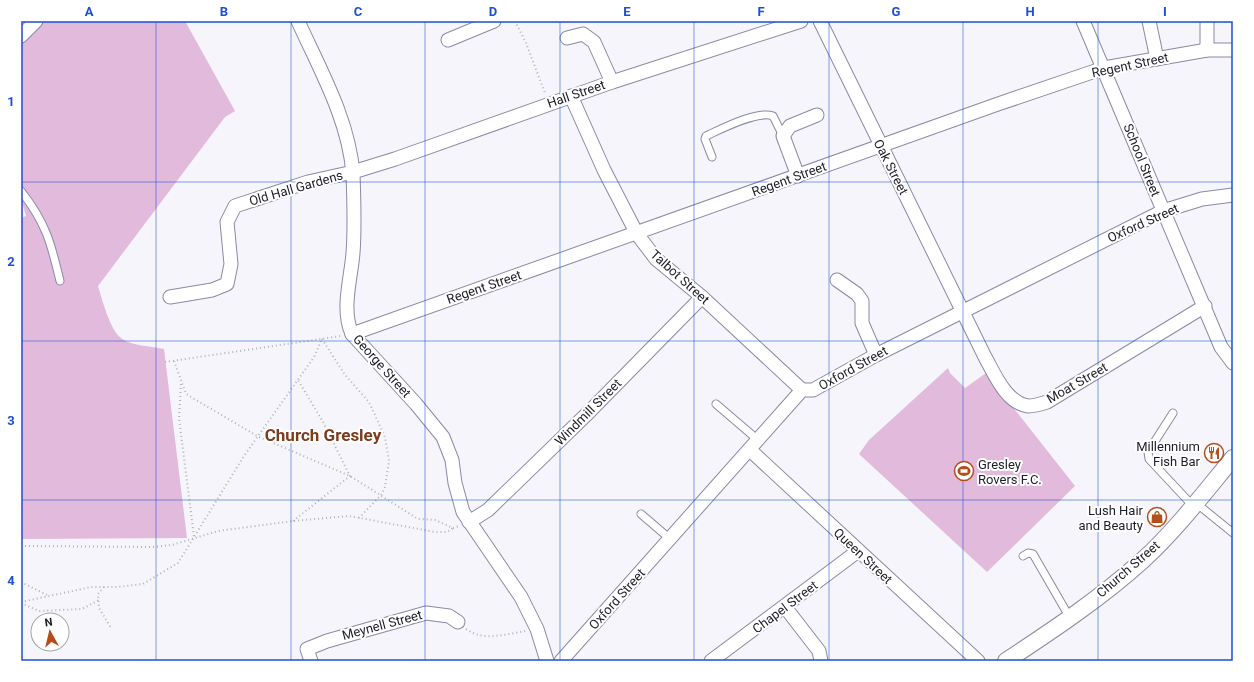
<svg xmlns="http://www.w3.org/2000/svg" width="1254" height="682" font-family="Roboto,sans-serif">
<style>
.green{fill:#e2badc}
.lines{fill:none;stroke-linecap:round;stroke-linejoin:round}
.service-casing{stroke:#898aa5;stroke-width:9}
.minor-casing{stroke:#898aa5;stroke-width:15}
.tertiary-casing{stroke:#898aa5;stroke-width:18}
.path{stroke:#b1b1b8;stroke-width:2;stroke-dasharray:1 3;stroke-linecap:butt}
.service{stroke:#fff;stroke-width:7}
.minor{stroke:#fff;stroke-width:13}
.tertiary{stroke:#fff;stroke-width:16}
.grid{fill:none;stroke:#1d4ed8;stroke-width:1;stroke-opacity:0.55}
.labels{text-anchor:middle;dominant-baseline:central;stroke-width:4;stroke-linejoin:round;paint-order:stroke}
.street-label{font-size:13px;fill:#1d1d28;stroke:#fff}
.poi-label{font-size:13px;fill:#1d1d28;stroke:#fff;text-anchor:end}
.district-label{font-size:17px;font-weight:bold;fill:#7d3c1e;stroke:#fff}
.neatline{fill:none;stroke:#1d4ed8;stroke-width:1.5}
.grid-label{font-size:13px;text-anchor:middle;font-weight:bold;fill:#1d4ed8}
</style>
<rect width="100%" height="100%" fill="#f5f5fb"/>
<!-- green -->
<g class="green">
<path d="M36,21H185L235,111L225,117L98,286C102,299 110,330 121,338C131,346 151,346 164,349L187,538L21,539V218L26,216L21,198V36Z"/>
<path d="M948,368L950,373L965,388L986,373L1075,486L987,572L859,454L869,440Z"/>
</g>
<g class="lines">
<!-- service casing -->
<g class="service-casing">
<g id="service">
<path d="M712,157L705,139L706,136C721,129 758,110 773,116L783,136"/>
<path d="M21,191C46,223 51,243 60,281"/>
<path d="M716,404L758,440"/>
<path d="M1173,413L1148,452L1149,459L1193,506"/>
<path d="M1196,503L1233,533"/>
<path d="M641,514L669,538"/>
<path d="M1023,556L1028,553L1033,554L1070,618"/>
</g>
</g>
<!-- minor casing -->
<g class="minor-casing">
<g id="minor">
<path d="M298,21C320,70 349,120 353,174C354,201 355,227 353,253C351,279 341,309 352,334L416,404L443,437L452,460L455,483L463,512L521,597L537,629L547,661"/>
<path d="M820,21L985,357C994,373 1006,403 1028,406C1034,406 1041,404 1047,402L1205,306"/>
<path d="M1083,21L1221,347L1233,363"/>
<path d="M1149,21L1157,59"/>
<path d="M1207,21V50"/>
<path d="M21,36L36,21"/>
<path d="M567,38L583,34L594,42L612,82"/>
<path d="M448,40L494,21"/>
<path d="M571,96L604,170L637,234L656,259L702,297L802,390"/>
<path d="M798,176L783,136L790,126L817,115"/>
<path d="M837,280L857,294L862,301V323L876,355"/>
<path d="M170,297L212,290L227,284L231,264L227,222L235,206L308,182L353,172L395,159L612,82L801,21"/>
<path d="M352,334L998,104L1104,68L1207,50H1233"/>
<path d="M750,450L978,661"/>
<path d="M469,522L488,510L589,412L702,297"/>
<path d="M785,607L819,651L821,661"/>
<path d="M311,661L307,649L327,641L426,613L449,616L458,622"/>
<path d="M561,661L802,390H813L876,355L1163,211L1202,199L1233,195"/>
<path d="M711,661L858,551"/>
</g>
</g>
<!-- tertiary casing -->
<g class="tertiary-casing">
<path id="tertiary" d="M1006,661C1053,630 1101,598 1143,560C1176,530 1204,493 1233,458"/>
</g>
<!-- path -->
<g class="path">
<path d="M515,21L526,43L545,93"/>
<path d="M322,339L345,375L369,402L385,437L389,461L385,487L381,495L359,518"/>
<path d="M174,361L186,394L257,436L350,476L418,519L435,520L453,528L459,526"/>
<path d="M165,362L341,336"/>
<path d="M181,384L179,418L194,537"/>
<path d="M293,521L350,476L323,422L298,380"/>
<path d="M21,546L152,547L172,545L218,531L293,521L349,516L435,532H447L453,528"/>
<path d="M21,582L47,595"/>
<path d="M104,587L98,594L99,608L111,628"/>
<path d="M21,602L91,587H117L143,584L178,563L244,456L314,357L322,339"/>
<path d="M21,603L39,611L82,609L99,600"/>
<path d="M466,629C484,642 505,634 526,631"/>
</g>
<!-- service -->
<use href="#service" class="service"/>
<!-- minor -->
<use href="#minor" class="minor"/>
<!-- tertiary -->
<use href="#tertiary" class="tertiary"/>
</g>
<!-- grid -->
<path class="grid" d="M156,21V661M291,21V661M425,21V661M560,21V661M694,21V661M829,21V661M963,21V661M1098,21V661M21,182H1233M21,341H1233M21,500H1233"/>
<!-- icons -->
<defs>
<g id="restaurant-ring" transform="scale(1)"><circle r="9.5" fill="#fff" stroke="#b34f1c" stroke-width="1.5"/><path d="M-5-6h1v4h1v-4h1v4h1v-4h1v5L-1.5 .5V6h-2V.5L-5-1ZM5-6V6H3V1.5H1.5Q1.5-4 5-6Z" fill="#b34f1c"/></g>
<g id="stadium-ring" transform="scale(1)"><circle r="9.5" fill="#fff" stroke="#b34f1c" stroke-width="1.5"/><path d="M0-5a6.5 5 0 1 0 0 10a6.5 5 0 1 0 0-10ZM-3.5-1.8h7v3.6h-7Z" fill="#b34f1c"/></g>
<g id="shop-ring" transform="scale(1)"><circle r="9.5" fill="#fff" stroke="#b34f1c" stroke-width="1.5"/><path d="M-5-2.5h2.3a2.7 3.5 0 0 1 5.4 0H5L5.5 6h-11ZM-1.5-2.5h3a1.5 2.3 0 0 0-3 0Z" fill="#b34f1c"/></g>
</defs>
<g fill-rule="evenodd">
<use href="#restaurant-ring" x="1214" y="453"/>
<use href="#stadium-ring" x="964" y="471"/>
<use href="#shop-ring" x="1157" y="517"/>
</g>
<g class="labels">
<!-- street labels -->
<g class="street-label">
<text transform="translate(1130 65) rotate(-12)">Regent Street</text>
<text transform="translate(576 94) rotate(-19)">Hall Street</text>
<text transform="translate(1142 160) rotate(68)">School Street</text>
<text transform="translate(891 167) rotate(63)">Oak Street</text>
<text transform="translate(789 179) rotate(-20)">Regent Street</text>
<text transform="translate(296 188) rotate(-16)">Old Hall Gardens</text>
<text transform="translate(1143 223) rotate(-24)">Oxford Street</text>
<text transform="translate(680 277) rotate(42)">Talbot Street</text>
<text transform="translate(484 287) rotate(-19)">Regent Street</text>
<text transform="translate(382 366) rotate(48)">George Street</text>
<text transform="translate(853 368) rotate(-29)">Oxford Street</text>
<text transform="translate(1077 383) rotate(-30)">Moat Street</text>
<text transform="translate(588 412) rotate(-45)">Windmill Street</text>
<text transform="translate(863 556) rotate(43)">Queen Street</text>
<text transform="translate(1128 569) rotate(-41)">Church Street</text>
<text transform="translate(617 599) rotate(-48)">Oxford Street</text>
<text transform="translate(785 607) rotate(-37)">Chapel Street</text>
<text transform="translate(382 625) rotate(-15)">Meynell Street</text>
</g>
<!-- poi labels -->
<g class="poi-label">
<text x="1200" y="446">Millennium<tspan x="1200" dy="15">Fish Bar</tspan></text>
<text x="978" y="464" text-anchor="start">Gresley<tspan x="978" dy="15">Rovers F.C.</tspan></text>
<text x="1143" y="510">Lush Hair<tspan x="1143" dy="15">and Beauty</tspan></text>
</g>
<!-- district labels -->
<g class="district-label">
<text x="323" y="435">Church Gresley</text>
</g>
</g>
<!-- border -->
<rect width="1254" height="682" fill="none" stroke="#ffffff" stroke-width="44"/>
<!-- north arrow -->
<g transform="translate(50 632) rotate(352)"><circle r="19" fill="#ffffff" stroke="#a5a5a9"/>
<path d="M0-3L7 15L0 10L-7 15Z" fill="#b34f1c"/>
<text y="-6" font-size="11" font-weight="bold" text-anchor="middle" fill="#1d1d28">N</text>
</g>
<rect x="22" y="22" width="1210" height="638" class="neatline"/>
<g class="grid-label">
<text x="89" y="16">A</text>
<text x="224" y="16">B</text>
<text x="358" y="16">C</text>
<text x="493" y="16">D</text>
<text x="627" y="16">E</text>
<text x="761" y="16">F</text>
<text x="896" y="16">G</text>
<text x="1030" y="16">H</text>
<text x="1165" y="16">I</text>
<text x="11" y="106">1</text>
<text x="11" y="266">2</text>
<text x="11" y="425">3</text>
<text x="11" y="585">4</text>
</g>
</svg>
